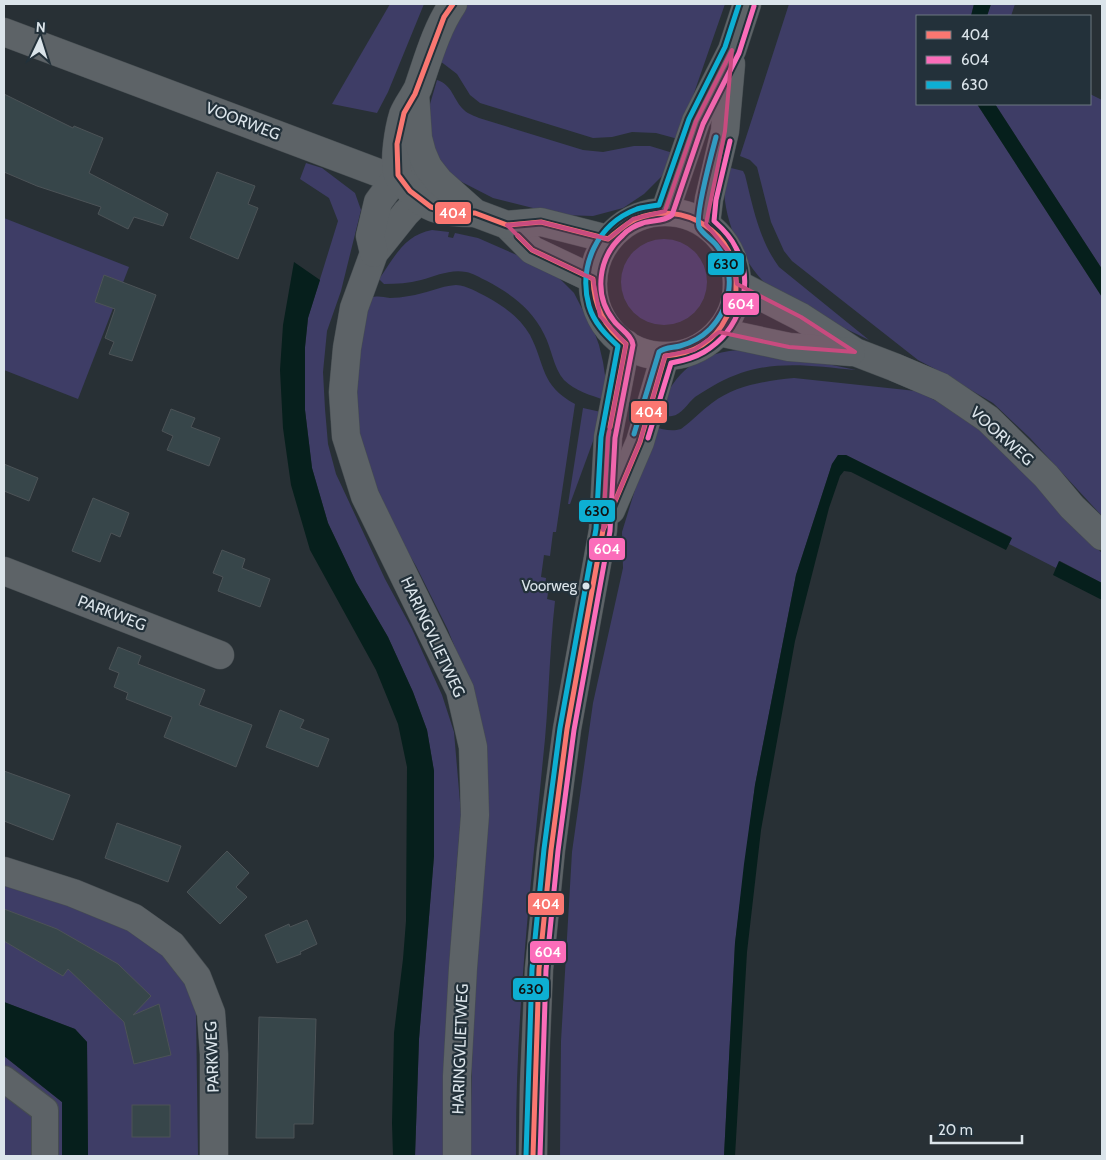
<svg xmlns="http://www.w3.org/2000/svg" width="1106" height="1160" font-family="Cabin,sans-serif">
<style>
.green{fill:#3e3d66}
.water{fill:#061f1c}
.building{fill:#37464a;stroke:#4c5357}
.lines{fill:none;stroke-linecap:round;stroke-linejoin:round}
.pedestrian-casing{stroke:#464d51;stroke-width:28}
.minor-casing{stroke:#464d51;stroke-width:29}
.tertiary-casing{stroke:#464d51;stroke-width:29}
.secondary-casing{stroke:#464d51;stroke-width:29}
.pedestrian{stroke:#5d6367;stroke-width:26}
.minor{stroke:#5d6367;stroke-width:28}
.tertiary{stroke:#5d6367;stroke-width:28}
.secondary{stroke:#5d6367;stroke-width:28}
.bus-1-casing{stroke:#23313a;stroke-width:9}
.bus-2-casing{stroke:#23313a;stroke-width:9}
.bus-3-casing{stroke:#23313a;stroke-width:9}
.bus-1{stroke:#fa7771;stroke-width:5}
.bus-2{stroke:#fb6dba;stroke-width:5}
.bus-3{stroke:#0dafd3;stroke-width:5}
.marked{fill:#c84b7f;fill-opacity:0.2;stroke:#c84b7f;stroke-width:4;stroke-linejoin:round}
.bus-dot{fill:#dbe4ea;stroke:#23313a;stroke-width:2}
.labels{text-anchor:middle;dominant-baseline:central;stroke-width:4.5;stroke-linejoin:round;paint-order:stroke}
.bus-label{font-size:15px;fill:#dbe4ea;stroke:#23313a;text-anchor:end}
.street-label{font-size:16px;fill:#dbe4ea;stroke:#23313a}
.line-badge{stroke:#23313a;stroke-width:2}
.badge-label{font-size:14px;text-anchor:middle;font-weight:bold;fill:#fff}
.pale-badge-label{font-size:14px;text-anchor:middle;font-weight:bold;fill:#111}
</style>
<rect width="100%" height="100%" fill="#283035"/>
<!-- green -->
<g class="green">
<path d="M390,4H424L388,92L377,113L332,104Z"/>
<path d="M467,4H725L678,139L656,133L632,132L612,137L593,138L480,103L470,95L457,74L440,61L460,14Z"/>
<path d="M789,4H974L971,16H917V104H977L1102,297V516L1030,438L993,403L935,369L918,360L792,261L784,251L771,222L757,167L750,160L740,156Z"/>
<path d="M991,4H1015L1011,16H987Z"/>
<path d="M437,80C453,85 453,100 464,110C468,114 475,116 479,118L583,150L603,152L634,146H650L673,153L663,175L644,194L623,208L593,216L561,215L493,198L456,179L440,161L430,137L428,111Z"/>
<path d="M1090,94L1102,100V269L995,104H1090Z"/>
<path d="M306,163L322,168L355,193L361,210L341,291L327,331L323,372L325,409L328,444L336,474L385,579L412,629L442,695L454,732L461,814L453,911L443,1131V1156H415L419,1039L434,856V771L427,730L413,692L388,637L356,582L328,523L312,468L305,410V347L308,318L338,221L329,198L300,179Z"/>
<path d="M727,167L743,171L745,175C753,207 759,240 779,267L869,340C842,326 812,315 786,300C753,280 730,239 725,201C723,190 726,178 727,167Z"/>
<path d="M4,218L129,267L78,399L4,370Z"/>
<path d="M432,230L449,232L448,237L453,238L455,233L478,238L542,266L553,272L574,293L595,334L599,345L603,362L606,382L605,400C590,395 575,391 564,380C553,367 552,349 544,334C532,309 511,294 487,281C480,278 473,273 466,272C450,269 436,276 421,280C409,283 397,284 384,284L379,279C394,258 404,235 432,230Z"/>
<circle cx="664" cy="282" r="43"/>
<path d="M456,285C468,286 477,292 487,297C505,307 520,318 530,335C546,366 540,385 575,404L556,532H553L550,556L544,555L541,577L546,578L545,586L549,587L547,599L555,601C549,653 549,707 543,759C530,892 515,1023 516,1156H470L474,973L488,801L487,764L464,671L448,630L416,566L384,512L359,434L355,392L363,324L370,298C378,295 382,297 390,298C396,298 403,297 409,296C425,294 440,286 456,285Z"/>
<path d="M747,349L794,357L856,370C804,365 766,358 718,383C710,388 702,392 695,397C688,403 681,415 672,416C667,417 661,415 657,414C677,368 696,353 747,349Z"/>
<path d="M794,378L916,391L949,407L983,432L1009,456L1082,534L1102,553V583L1060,561L1056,568L1009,544L1011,537L846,455H838L832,464L796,575L755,785L735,943L724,1156H560L561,1041L572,852L593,703L623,568L622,532L645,457L653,427C663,429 671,432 681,429C692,421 701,411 712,403C736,385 765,381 794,378Z"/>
<path d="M583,408L601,412L596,433L570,504H568Z"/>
<path d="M4,884L135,928L180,963L196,1011L198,1156H88L87,1042L75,1029L4,1002Z"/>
<path d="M4,1056L62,1102V1156H4Z"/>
</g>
<!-- water -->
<g class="water">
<path d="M974,4H991L987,16H971Z"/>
<path d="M977,104H995L1102,269V297Z"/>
<path d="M294,262L320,280L308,318L305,347V410L312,468L328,523L356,582L388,637L413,692L427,730L434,771V856L419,1039L415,1156H393L392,1123L394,1033L403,959L406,921L407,767L398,724L376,670L310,550L291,485L283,428L280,370L283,325Z"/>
<path d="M838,455H846L1012,538L1006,550L851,472L844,471L840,476L829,508L795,641L761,830L747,952L735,1156H724L735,943L744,864L755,785L796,575L832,464Z"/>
<path d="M1059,561L1102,583V600L1053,575Z"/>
<path d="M4,1002L75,1029L87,1042L88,1156H62V1102L4,1056Z"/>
</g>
<!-- building -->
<g class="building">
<path d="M4,94L73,128L74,126L103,138L89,173L168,214L163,226L134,217L128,229L98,214L101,207L37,186L4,172Z"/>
<path d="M217,172L255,186L248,204L258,208L238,259L190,238Z"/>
<path d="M104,275L156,295L132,361L109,354L114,342L105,338L115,309L95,302Z"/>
<path d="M171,409L195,418L191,427L220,438L209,466L167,450L173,436L162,431Z"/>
<path d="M4,464L38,478L29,501L4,491Z"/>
<path d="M93,498L129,513L120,537L111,533L100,562L72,551Z"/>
<path d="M222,550L245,559L242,568L270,579L260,607L218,591L223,577L213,573Z"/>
<path d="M118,647L141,656L138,664L205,690L199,705L252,725L236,767L164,737L172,717L126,699L128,693L114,687L119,673L109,669Z"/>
<path d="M280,710L304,720L300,728L329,739L318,767L266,747Z"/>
<path d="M4,771L70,795L53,840L4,821Z"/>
<path d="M117,823L181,846L168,882L105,858Z"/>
<path d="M227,851L249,873L236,887L247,897L220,924L187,892Z"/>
<path d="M4,909L57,929L118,964L151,996L133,1015L159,1004L171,1055L134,1064L124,1022L68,969L63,976L4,941Z"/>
<path d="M307,920L317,944L300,952L301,954L277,963L265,935L289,924L290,927Z"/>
<path d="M259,1017L316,1019L313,1124H294V1138H256Z"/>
<rect x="132" y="1105" width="38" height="32"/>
</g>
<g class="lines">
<!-- pedestrian casing -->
<g class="pedestrian-casing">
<path id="pedestrian" d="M4,1079L45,1110V1156"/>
</g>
<!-- minor casing -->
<g class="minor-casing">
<g id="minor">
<path d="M4,32L379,173L398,175L428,167L419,200L406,213L374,253L354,308L347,348L343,392L346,436L365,496L460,690L473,747L475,815L463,968L457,1076V1156"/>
<path d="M374,253L370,236L378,202L398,175"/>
<path d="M737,284L801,317L855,352L894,367L941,387L988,419L1046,476L1072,507L1102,536"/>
<path d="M719,332L789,347L851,352"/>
<path d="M4,571L220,655"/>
<path d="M4,871L73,893L134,918L172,945L197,977L211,1013L214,1054V1156"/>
</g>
</g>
<!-- tertiary casing -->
<g class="tertiary-casing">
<g id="tertiary">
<path d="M453,4C436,29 428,59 418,88C414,97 407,105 403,115C399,128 393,162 398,175C399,179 404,184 407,187C426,211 446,213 475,213"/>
<path d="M415,94L418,138L422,153L428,167L439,181L475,213L507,225L532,250L593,279"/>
<path d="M507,225L541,222L608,239"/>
</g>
</g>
<!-- secondary casing -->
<g class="secondary-casing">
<g id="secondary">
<path d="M665,211L696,121L732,50L747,4"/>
<circle cx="665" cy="284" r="72"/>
<path d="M706,224L709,199L725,131L731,64"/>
<path d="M611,510L640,442L665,356"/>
<path d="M533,1156L534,1086L539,969L551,850L567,729L603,530L608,437L626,344"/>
</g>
</g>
<!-- pedestrian -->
<use href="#pedestrian" class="pedestrian"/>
<!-- minor -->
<use href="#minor" class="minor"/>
<!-- tertiary -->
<use href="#tertiary" class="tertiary"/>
<!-- secondary -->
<use href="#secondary" class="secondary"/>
<!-- bus-1 casing -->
<g class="bus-1-casing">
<g id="bus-1">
<path d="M453,4L444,17L415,94L404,113L397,144L398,175L410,191L431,207L451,213H475L507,225L541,222L608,239C616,233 626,223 636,219C683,199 739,233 736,286C736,291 736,297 735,301C733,307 729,313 726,318C714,343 692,354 665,356L640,442L603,530L567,729L551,850L539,969L533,1156"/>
<path d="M518,236L532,250L593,279C594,307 604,326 626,344L610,427"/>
</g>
</g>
<!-- bus-2 casing -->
<g class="bus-2-casing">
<g id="bus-2">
<path d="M648,438L671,363C682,361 694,358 704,352C739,331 756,285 736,248C731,237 723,229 714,221L716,200L730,141"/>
<path d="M540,1156L546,970L558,851L574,730L610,531L615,438L633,345C632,335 620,329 614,321C593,295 598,257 623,235C627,230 636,225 643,223C652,220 664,222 672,215L703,124L739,53L754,6"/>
</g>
</g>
<!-- bus-3 casing -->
<g class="bus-3-casing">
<g id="bus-3">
<path d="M634,434L659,352C665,347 673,348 680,346C691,343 702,337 710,329C731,307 737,272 717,246C713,240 702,234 699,227C695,216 712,152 716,137"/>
<path d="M526,1156L532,969L544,849L560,728L596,529L601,437L618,346C606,335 594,323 589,306C578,266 597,224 637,209C644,207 652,206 659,205L689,119L725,47L739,4"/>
</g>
</g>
<!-- bus-1 -->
<use href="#bus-1" class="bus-1"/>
<!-- bus-2 -->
<use href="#bus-2" class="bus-2"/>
<!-- bus-3 -->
<use href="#bus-3" class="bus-3"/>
</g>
<!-- marked area -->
<path class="marked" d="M732,50L725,131L706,224L732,256L737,284L801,317L855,352L789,347L719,332L694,350L665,356L640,442L603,530L608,437L626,344L600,316L593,279L532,250L507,225L541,222L608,239L633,219L665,211L696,121Z"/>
<!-- markers -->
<circle class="bus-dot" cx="586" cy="586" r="4.5"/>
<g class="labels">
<!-- bus labels -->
<g class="bus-label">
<text x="577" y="586">Voorweg</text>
</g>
<!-- street labels -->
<g class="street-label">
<text transform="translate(243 121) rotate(21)">VOORWEG</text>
<text transform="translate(1002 436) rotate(42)">VOORWEG</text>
<text transform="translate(112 613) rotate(21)">PARKWEG</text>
<text transform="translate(433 637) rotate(65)">HARINGVLIETWEG</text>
<text transform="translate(460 1049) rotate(-88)">HARINGVLIETWEG</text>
<text transform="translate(212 1057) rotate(-92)">PARKWEG</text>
</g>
</g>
<g class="line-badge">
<rect x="434" y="201" width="38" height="24" rx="5" fill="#fa7771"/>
<rect x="707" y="252" width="38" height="24" rx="5" fill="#0dafd3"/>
<rect x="722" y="292" width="38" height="24" rx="5" fill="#fb6dba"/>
<rect x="630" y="400" width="38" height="24" rx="5" fill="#fa7771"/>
<rect x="578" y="499" width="38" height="24" rx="5" fill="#0dafd3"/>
<rect x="588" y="537" width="38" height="24" rx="5" fill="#fb6dba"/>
<rect x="527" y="892" width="38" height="24" rx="5" fill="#fa7771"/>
<rect x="529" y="940" width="38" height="24" rx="5" fill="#fb6dba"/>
<rect x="512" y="977" width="38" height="24" rx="5" fill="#0dafd3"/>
</g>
<g class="badge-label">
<text x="453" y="218">404</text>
<text x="741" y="309">604</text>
<text x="649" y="417">404</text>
<text x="607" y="554">604</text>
<text x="546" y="909">404</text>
<text x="548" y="957">604</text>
</g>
<g class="pale-badge-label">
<text x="726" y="269">630</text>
<text x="597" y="516">630</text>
<text x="531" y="994">630</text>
</g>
<!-- border -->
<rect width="1106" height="1160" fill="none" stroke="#dbe4ea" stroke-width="10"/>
<!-- legend -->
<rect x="916" y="15" width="175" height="90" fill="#23313a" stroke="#6d7980"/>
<rect x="926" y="31" width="25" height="8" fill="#fa7771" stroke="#6d7980"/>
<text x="961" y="40" font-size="15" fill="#dbe4ea">404</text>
<rect x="926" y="56" width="25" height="8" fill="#fb6dba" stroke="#6d7980"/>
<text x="961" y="65" font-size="15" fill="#dbe4ea">604</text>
<rect x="926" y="81" width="25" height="8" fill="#0dafd3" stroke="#6d7980"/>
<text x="961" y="90" font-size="15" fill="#dbe4ea">630</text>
<!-- north arrow -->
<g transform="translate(40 40) rotate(4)" stroke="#23313a" stroke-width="4" paint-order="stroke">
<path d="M0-4L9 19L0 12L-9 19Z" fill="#dbe4ea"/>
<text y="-8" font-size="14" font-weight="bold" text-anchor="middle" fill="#dbe4ea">N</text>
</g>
<!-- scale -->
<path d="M931 1135v8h91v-8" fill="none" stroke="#dbe4ea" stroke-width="2.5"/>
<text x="938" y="1135" font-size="15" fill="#dbe4ea" stroke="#23313a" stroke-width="4" paint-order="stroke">20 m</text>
</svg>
